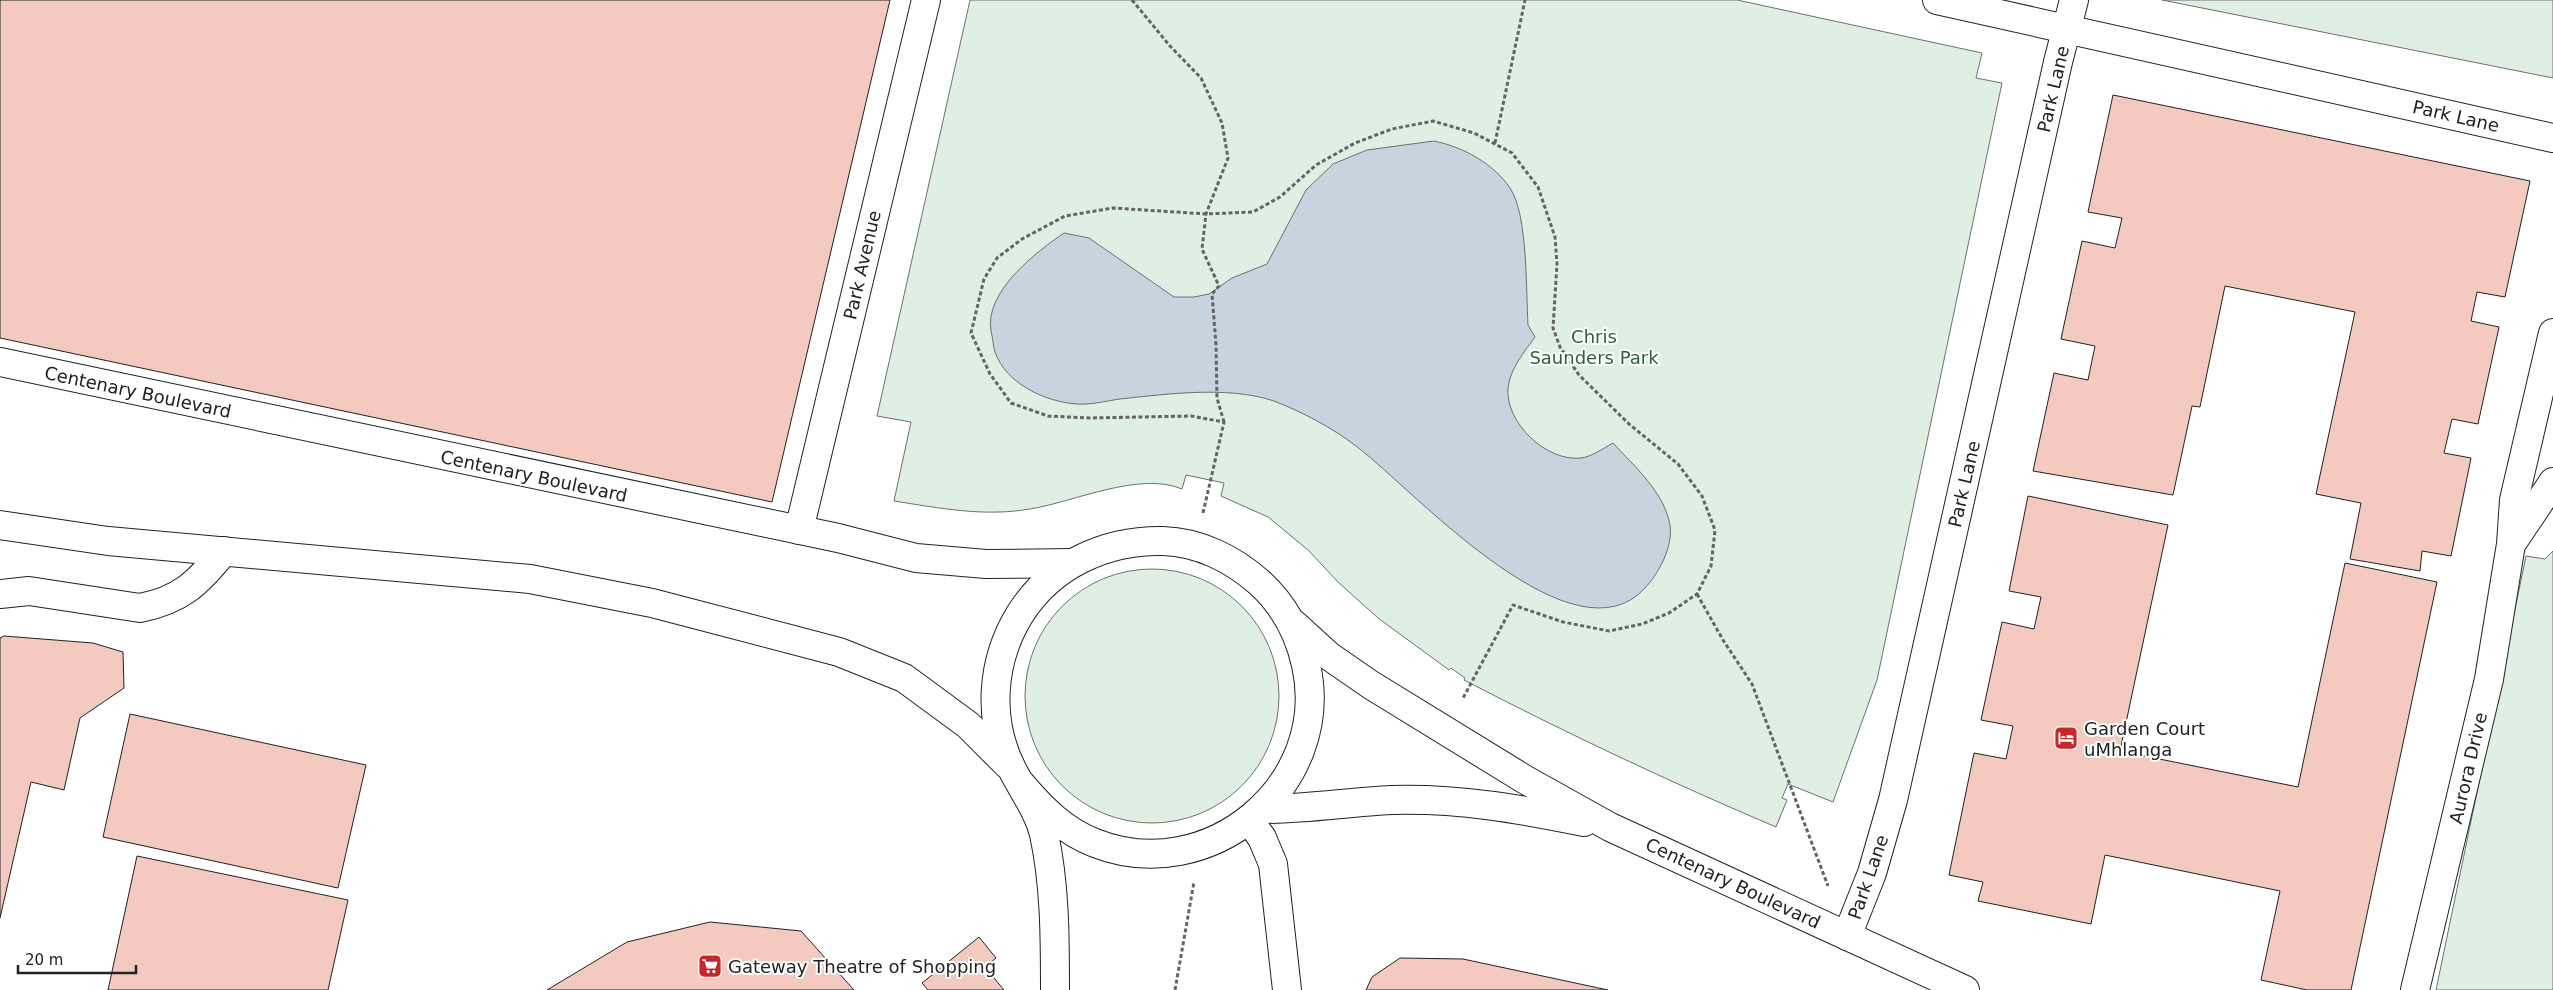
<svg xmlns="http://www.w3.org/2000/svg" width="2553" height="990" font-family="'DejaVu Sans',sans-serif">
<style>
.green{fill:#e0efe3;stroke:#6f6f6f}
.water{fill:#c7d3dd;stroke:#6f6f6f}
.building{fill:#f3c9c0;stroke:#222}
.lines{fill:none;stroke-linecap:round;stroke-linejoin:round}
.minor-casing{stroke:#222;stroke-width:30}
.path{stroke:#646464;stroke-width:3;stroke-dasharray:4 2.5;stroke-linecap:butt}
.minor{stroke:#fff;stroke-width:28}
.labels{text-anchor:middle;dominant-baseline:central;stroke-width:4;stroke-linejoin:round;paint-order:stroke}
.street-label{font-size:18px;fill:#222;stroke:#fff}
.park-label{font-size:18px;fill:#2f5e38;stroke:#fff}
.poi-label{font-size:18px;fill:#222;stroke:#fff;text-anchor:start}
</style>
<rect width="100%" height="100%" fill="#fff"/>
<!-- green -->
<g class="green">
<path d="M970,0H1737L1982,53L1976,78L2002,83L1877,680L1833,802L1788,784L1782,798L1787,800L1776,827C1670,782 1566,733 1464,680L1465,678L1451,668L1449,670L1378,618L1338,582L1308,550L1268,517L1221,496L1224,483L1186,475L1182,489C1139,471 1074,502 1030,509C984,517 939,508 894,501L911,422L877,416Z"/>
<path d="M2162,0H2553V78Z"/>
<path d="M2553,551V990H2436L2526,556L2545,559Z"/>
<circle cx="1152" cy="696" r="127"/>
</g>
<!-- water -->
<path class="water" d="M1434,141C1463,147 1493,163 1510,188C1528,214 1526,292 1528,325L1535,337C1524,352 1510,369 1508,388C1505,423 1547,462 1581,458C1591,457 1604,448 1613,443C1635,467 1664,492 1670,525C1673,547 1659,573 1645,588C1575,665 1420,498 1366,454C1341,433 1314,418 1284,405C1238,384 1168,394 1120,399C1106,401 1091,405 1077,404C1046,402 1006,384 995,352C993,346 993,338 991,331C984,292 1036,252 1064,233L1089,238L1174,297H1194L1209,294L1232,278L1267,264L1306,190L1333,164L1367,150Z"/>
<!-- building -->
<g class="building">
<path d="M0,0H890L772,502L0,338Z"/>
<path d="M2113,95L2530,181L2505,297L2477,292L2471,321L2499,327L2478,424L2452,419L2444,453L2471,458L2451,556L2422,551L2420,571L2350,559L2361,503L2316,494L2355,312L2225,286L2200,407L2192,406L2173,495L2033,471L2054,373L2088,380L2095,346L2061,339L2082,241L2115,248L2122,218L2088,212Z"/>
<path d="M2028,496L2168,525L2120,751L2298,787L2345,563L2437,582L2351,990H2307L2261,980L2280,891L2105,855L2091,924L1978,901L1983,882L1949,875L1974,753L2006,759L2013,726L1981,720L2002,622L2034,629L2041,597L2009,591Z"/>
<path d="M4,636L93,643L123,652L124,688L80,718L64,790L31,782L0,918V638Z"/>
<path d="M130,714L366,765L338,888L103,837Z"/>
<path d="M137,856L348,900L328,990H108Z"/>
<path d="M710,922L801,931L854,990H547L627,942Z"/>
<path d="M979,937L996,958L985,967L1004,990H928L922,983Z"/>
<path d="M1400,958L1463,959L1608,990H1366L1372,977Z"/>
</g>
<g class="lines">
<!-- minor casing -->
<g class="minor-casing">
<g id="minor">
<path d="M1937,0L2553,138"/>
<path d="M0,362L838,538L916,558L986,564L1072,563"/>
<path d="M0,525L108,541L530,579L652,603L839,652L904,678L968,725L1007,764"/>
<path d="M799,530L926,0"/>
<path d="M2512,543L2553,482"/>
<path d="M0,594L29,591L140,608C181,600 198,583 224,551"/>
<path d="M1295,625L1329,656L1371,685L1524,779L1610,827L1965,990"/>
<path d="M1021,784C1042,809 1064,831 1095,843C1208,888 1333,785 1306,665C1299,633 1284,605 1260,583C1233,559 1199,542 1163,541C1105,540 1051,565 1020,614C991,661 987,720 1012,769C1023,791 1038,810 1044,834C1055,885 1055,938 1055,990"/>
<path d="M1263,809C1306,809 1349,802 1392,800C1458,798 1520,809 1584,822"/>
<path d="M1250,821L1262,838L1273,864L1287,990"/>
<path d="M1847,936L1872,873L1893,800L2058,62L2074,0"/>
<path d="M2415,990L2489,679L2511,544L2514,500L2553,333"/>
</g>
</g>
<!-- path -->
<g class="path">
<path d="M1132,0L1170,46L1201,78L1222,123L1228,158L1206,214L1202,249L1219,286L1212,294L1216,345L1217,398L1224,422"/>
<path d="M1495,143L1525,0"/>
<path d="M1203,513L1224,422L1191,416L1090,418L1048,416L1011,403L990,374L971,333L984,279L997,258L1022,239L1065,216L1113,208L1206,214L1253,212L1280,197L1316,165L1355,143L1392,129L1433,121L1474,133L1512,153L1538,187L1555,237L1557,264L1553,328L1560,347L1579,375L1629,424L1678,464L1702,496L1715,530L1711,566L1697,594L1669,613L1642,624L1609,631L1563,622L1513,605L1462,700"/>
<path d="M1697,594L1723,640L1752,684L1828,886"/>
<path d="M1175,990L1194,882"/>
</g>
<!-- minor -->
<use href="#minor" class="minor"/>
</g>
<!-- icons -->
<defs>
<g id="hotel-square" transform="scale(1.25)"><rect x="-9" y="-9" width="18" height="18" rx="4" fill="#c62828" stroke="#fff"/><path d="M-6-4.5h1.5V1H6V5H4.5V3h-9V5H-6ZM-4 0a1.8 1.8 0 1 1 3.6 0ZM.5 0V-2.5h3Q6-2.5 6 0Z" fill="#fff"/></g>
<g id="supermarket-square" transform="scale(1.25)"><rect x="-9" y="-9" width="18" height="18" rx="4" fill="#c62828" stroke="#fff"/><path d="M-6-5.5h2.5l.6 2H6L4.5 2H-2.5L-4.4-4H-6ZM-1.5 3.2a1.3 1.3 0 1 0 .1 0ZM3 3.2a1.3 1.3 0 1 0 .1 0Z" fill="#fff"/></g>
</defs>
<g fill-rule="evenodd">
<use href="#hotel-square" x="2066" y="738"/>
<use href="#supermarket-square" x="710" y="966"/>
</g>
<g class="labels">
<!-- street labels -->
<g class="street-label">
<text transform="translate(2053 89) rotate(-77)">Park Lane</text>
<text transform="translate(2456 116) rotate(13)">Park Lane</text>
<text transform="translate(862 265) rotate(-77)">Park Avenue</text>
<text transform="translate(138 392) rotate(12)">Centenary Boulevard</text>
<text transform="translate(534 476) rotate(12)">Centenary Boulevard</text>
<text transform="translate(1964 484) rotate(-77)">Park Lane</text>
<text transform="translate(2468 768) rotate(-77)">Aurora Drive</text>
<text transform="translate(1868 877) rotate(-71)">Park Lane</text>
<text transform="translate(1733 883) rotate(25)">Centenary Boulevard</text>
</g>
<!-- park labels -->
<g class="park-label">
<text x="1594" y="336">Chris<tspan x="1594" dy="21">Saunders Park</tspan></text>
</g>
<!-- poi labels -->
<g class="poi-label">
<text x="2084" y="728">Garden Court<tspan x="2084" dy="21">uMhlanga</tspan></text>
<text x="728" y="966">Gateway Theatre of Shopping</text>
</g>
</g>
<!-- scale -->
<path d="M18 965v8h118v-8" fill="none" stroke="#222222" stroke-width="2.5"/>
<text x="25" y="965" font-size="15" fill="#222222" stroke="#ffffff" stroke-width="4" paint-order="stroke">20 m</text>
</svg>
